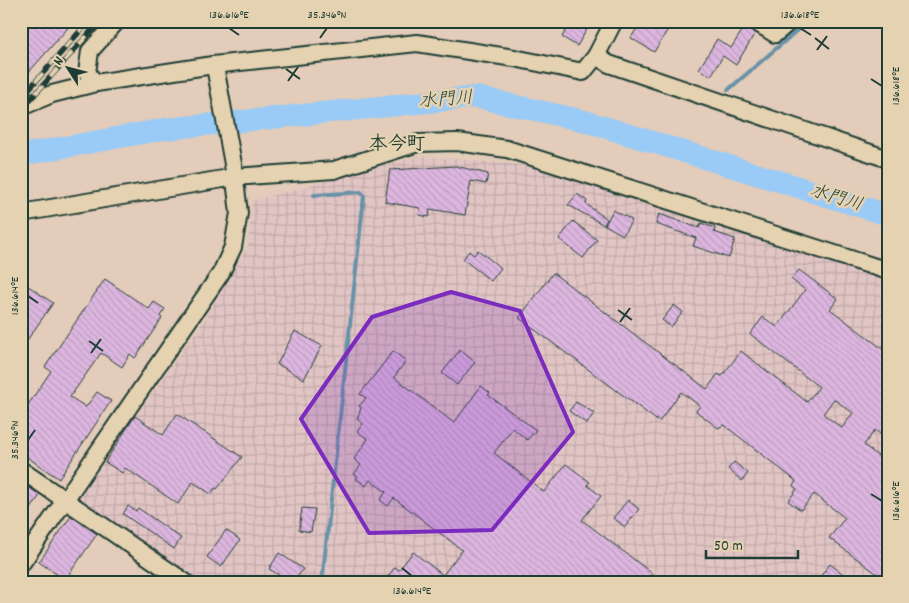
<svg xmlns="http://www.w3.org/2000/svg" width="909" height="603" font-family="Dekko,'Klee One',sans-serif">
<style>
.industrial{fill:url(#industrial-grid)}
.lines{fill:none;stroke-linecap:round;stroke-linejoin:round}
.stream{stroke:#6992a8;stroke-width:4}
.river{stroke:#9acbf6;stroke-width:22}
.building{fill:url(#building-back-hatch);stroke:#1f3d34;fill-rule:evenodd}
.minor-casing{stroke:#1f3d34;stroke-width:20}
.minor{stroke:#e5d2b0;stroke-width:16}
.rail-casing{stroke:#1f3d34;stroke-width:5.5}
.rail{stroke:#e5d2b0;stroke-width:4;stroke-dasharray:11;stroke-linecap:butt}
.marked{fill:#7b2cbf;fill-opacity:0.2;stroke:#7b2cbf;stroke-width:4;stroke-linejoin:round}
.ticks{fill:none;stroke:#1f3d34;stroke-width:2}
.labels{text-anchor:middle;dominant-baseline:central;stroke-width:5;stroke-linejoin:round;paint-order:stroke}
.water-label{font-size:18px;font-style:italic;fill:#25443e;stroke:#e5d2b0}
.quarter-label{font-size:19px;font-weight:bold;fill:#1f3d34;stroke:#e5d2b0}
.neatline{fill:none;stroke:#1f3d34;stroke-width:2}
.ticks-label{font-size:12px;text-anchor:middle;fill:#1f3d34}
</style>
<defs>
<pattern id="industrial-grid" width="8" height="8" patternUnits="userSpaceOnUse" patternTransform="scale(1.25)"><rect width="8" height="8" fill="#e1c5c4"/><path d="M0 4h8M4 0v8" fill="none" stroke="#c1aaa9"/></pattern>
<pattern id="building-back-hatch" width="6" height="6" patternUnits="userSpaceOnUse" patternTransform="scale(1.25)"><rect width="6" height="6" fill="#ddb6df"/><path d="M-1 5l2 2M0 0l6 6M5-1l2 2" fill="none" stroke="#bd9dc0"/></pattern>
</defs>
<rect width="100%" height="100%" fill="#e3ccb9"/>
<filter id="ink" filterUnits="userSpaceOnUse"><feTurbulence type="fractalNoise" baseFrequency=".02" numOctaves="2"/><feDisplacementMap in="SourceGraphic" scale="10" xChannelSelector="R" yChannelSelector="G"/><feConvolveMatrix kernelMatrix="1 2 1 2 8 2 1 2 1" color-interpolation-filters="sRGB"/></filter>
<g filter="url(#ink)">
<!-- industrial -->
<path class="industrial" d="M419,156L533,166L634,201L888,280V582H196L77,500L205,319L248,246L252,201Z"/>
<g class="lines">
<!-- stream -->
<g class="stream">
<path d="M728,90L808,21"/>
<path d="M314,195L361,192L364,196L322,582"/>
</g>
<!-- river -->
<path class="river" d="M21,155L165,129L476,97L585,121L888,215"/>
</g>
<!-- building -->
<g class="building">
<path d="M21,21H74L21,81Z"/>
<path d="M571,21H592L577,46L562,37Z"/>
<path d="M641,21H673L654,52L631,38Z"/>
<path d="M745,26L755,33L736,65L723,56L711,76L699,69L717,39L731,48Z"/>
<path d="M456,166L488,174L486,184L471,181L465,215L430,209L429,217L419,215L420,208L385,202L390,170Z"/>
<path d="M577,194L587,201L586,204L607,219L604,225L568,205Z"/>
<path d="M613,210L632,220L623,235L605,225Z"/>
<path d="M659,214L699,228L701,223L715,228L714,232L735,239L729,258L693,246L696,238L656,224Z"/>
<path d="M573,221L597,240L583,258L559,239Z"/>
<path d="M478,250L501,268L491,281L463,259L469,251L474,255Z"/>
<path d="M799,270L838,299L830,309L888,353V440L875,430L864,445L888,464V582L829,538L845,518L814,494L801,510L788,501L797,489L793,486L796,481L724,425L718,428L696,411L700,406L681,392L659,422L519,318L553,273L707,389L718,374L722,376L741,351L807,402L819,387L750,334L763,317L777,327L805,290L791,279ZM834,399L853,413L842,428L823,414Z"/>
<path d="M105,279L149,309L154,302L165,309L160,316L162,318L135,358L130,354L122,367L101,353L70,397L86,407L97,392L111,401L59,479L21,453V415L51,371L45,367Z"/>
<path d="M21,281L53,303L21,349Z"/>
<path d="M674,305L683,312L671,327L662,320Z"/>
<path d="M295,331L322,346L304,379L277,364Z"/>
<path d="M460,350L475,362L457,385L442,373Z"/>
<path d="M393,351L406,361L394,377L454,423L481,386L490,393L488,395L536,430L527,440L513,428L494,453L544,492L566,464L590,482L587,485L601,496L582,520L653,574L648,582H384L395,567L399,570L413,552L443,575L462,550L394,498L388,506L380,500L386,492L370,480L366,486L356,479L358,476L354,474L361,465L354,459L368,439L357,431L363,424L357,419L361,408L359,406L366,398L360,394Z"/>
<path d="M576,402L594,413L587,424L569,411Z"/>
<path d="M177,414L242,457L217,489L215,488L211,494L193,482L178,504L125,468L122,473L105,462L135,416L163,435Z"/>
<path d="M734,462L748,473L742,481L728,469Z"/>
<path d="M21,482L40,495L29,512L21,507Z"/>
<path d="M628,500L639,509L625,527L613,518Z"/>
<path d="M128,506L136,511L138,508L181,538L174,549L123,514Z"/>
<path d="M302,508L315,509L311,532L299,530Z"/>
<path d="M71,516L97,534L65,580L39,562Z"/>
<path d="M226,530L240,540L221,567L207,557Z"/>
<path d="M279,553L303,569L294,582H274L279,575L269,569Z"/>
<path d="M830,564L854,582H816Z"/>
</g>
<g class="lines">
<!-- minor casing -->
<g class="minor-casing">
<g id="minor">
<path d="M754,21L775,34L790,21"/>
<path d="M596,56L609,64L888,159"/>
<path d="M96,83L87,73L90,51L117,21"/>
<path d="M21,107L52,94L96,83L213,65L417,43L514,58L583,72L596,56L614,21"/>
<path d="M21,213L235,177L334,170L418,143L457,142L507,149L888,271"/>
<path d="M21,470L185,582"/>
<path d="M21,564L221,273L233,247L239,213L233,164L216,72L213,65"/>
</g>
</g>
<!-- minor -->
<use href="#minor" class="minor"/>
<!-- rail casing -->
<g class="rail-casing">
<g id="rail">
<path d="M21,98L89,21"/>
<path d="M21,110L100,21"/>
</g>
</g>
<!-- rail -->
<use href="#rail" class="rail"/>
</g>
</g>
<!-- marked area -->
<path class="marked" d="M451,292L520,311L573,432L492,530L369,533L301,419L372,317Z"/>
<!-- ticks -->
<path class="ticks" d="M229,28L239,35M800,28L811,35M320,38L327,28M815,38L829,49M817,50L827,36M286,69L300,79M871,79L882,86M288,81L298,67M28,296L38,303M618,310L632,320M620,322L630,308M89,341L103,351M91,353L101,339M28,440L35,430M871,494L882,501M402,568L412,576"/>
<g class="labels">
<!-- water labels -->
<g class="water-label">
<text transform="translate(446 101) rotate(-4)">水門川</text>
<text transform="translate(836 199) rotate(17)">水門川</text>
</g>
<!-- quarter labels -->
<g class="quarter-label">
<text x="397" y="145">本今町</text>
</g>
</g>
<!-- margin -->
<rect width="909" height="603" fill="none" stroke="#e5d2b0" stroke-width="55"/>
<!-- north arrow -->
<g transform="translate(68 68) rotate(306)" stroke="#e5d2b0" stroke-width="4" paint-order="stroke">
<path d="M0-4L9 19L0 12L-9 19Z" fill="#1f3d34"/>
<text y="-8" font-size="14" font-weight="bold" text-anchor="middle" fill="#1f3d34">N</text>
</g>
<!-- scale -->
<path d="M706 550v8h92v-8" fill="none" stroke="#1f3d34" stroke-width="2.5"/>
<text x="714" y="550" font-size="15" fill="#1f3d34" stroke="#e5d2b0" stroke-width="4" paint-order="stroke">50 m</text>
<rect x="28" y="28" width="854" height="548" class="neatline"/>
<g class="ticks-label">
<text x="229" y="18">136.616°E</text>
<text x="327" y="18">35.346°N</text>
<text x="800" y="18">136.618°E</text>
<text transform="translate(895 86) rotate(-90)" y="4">136.618°E</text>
<text transform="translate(14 296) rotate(-90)" y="4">136.614°E</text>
<text transform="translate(14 440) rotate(-90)" y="4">35.346°N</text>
<text transform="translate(895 501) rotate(-90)" y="4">136.616°E</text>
<text x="412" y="594">136.614°E</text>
</g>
</svg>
